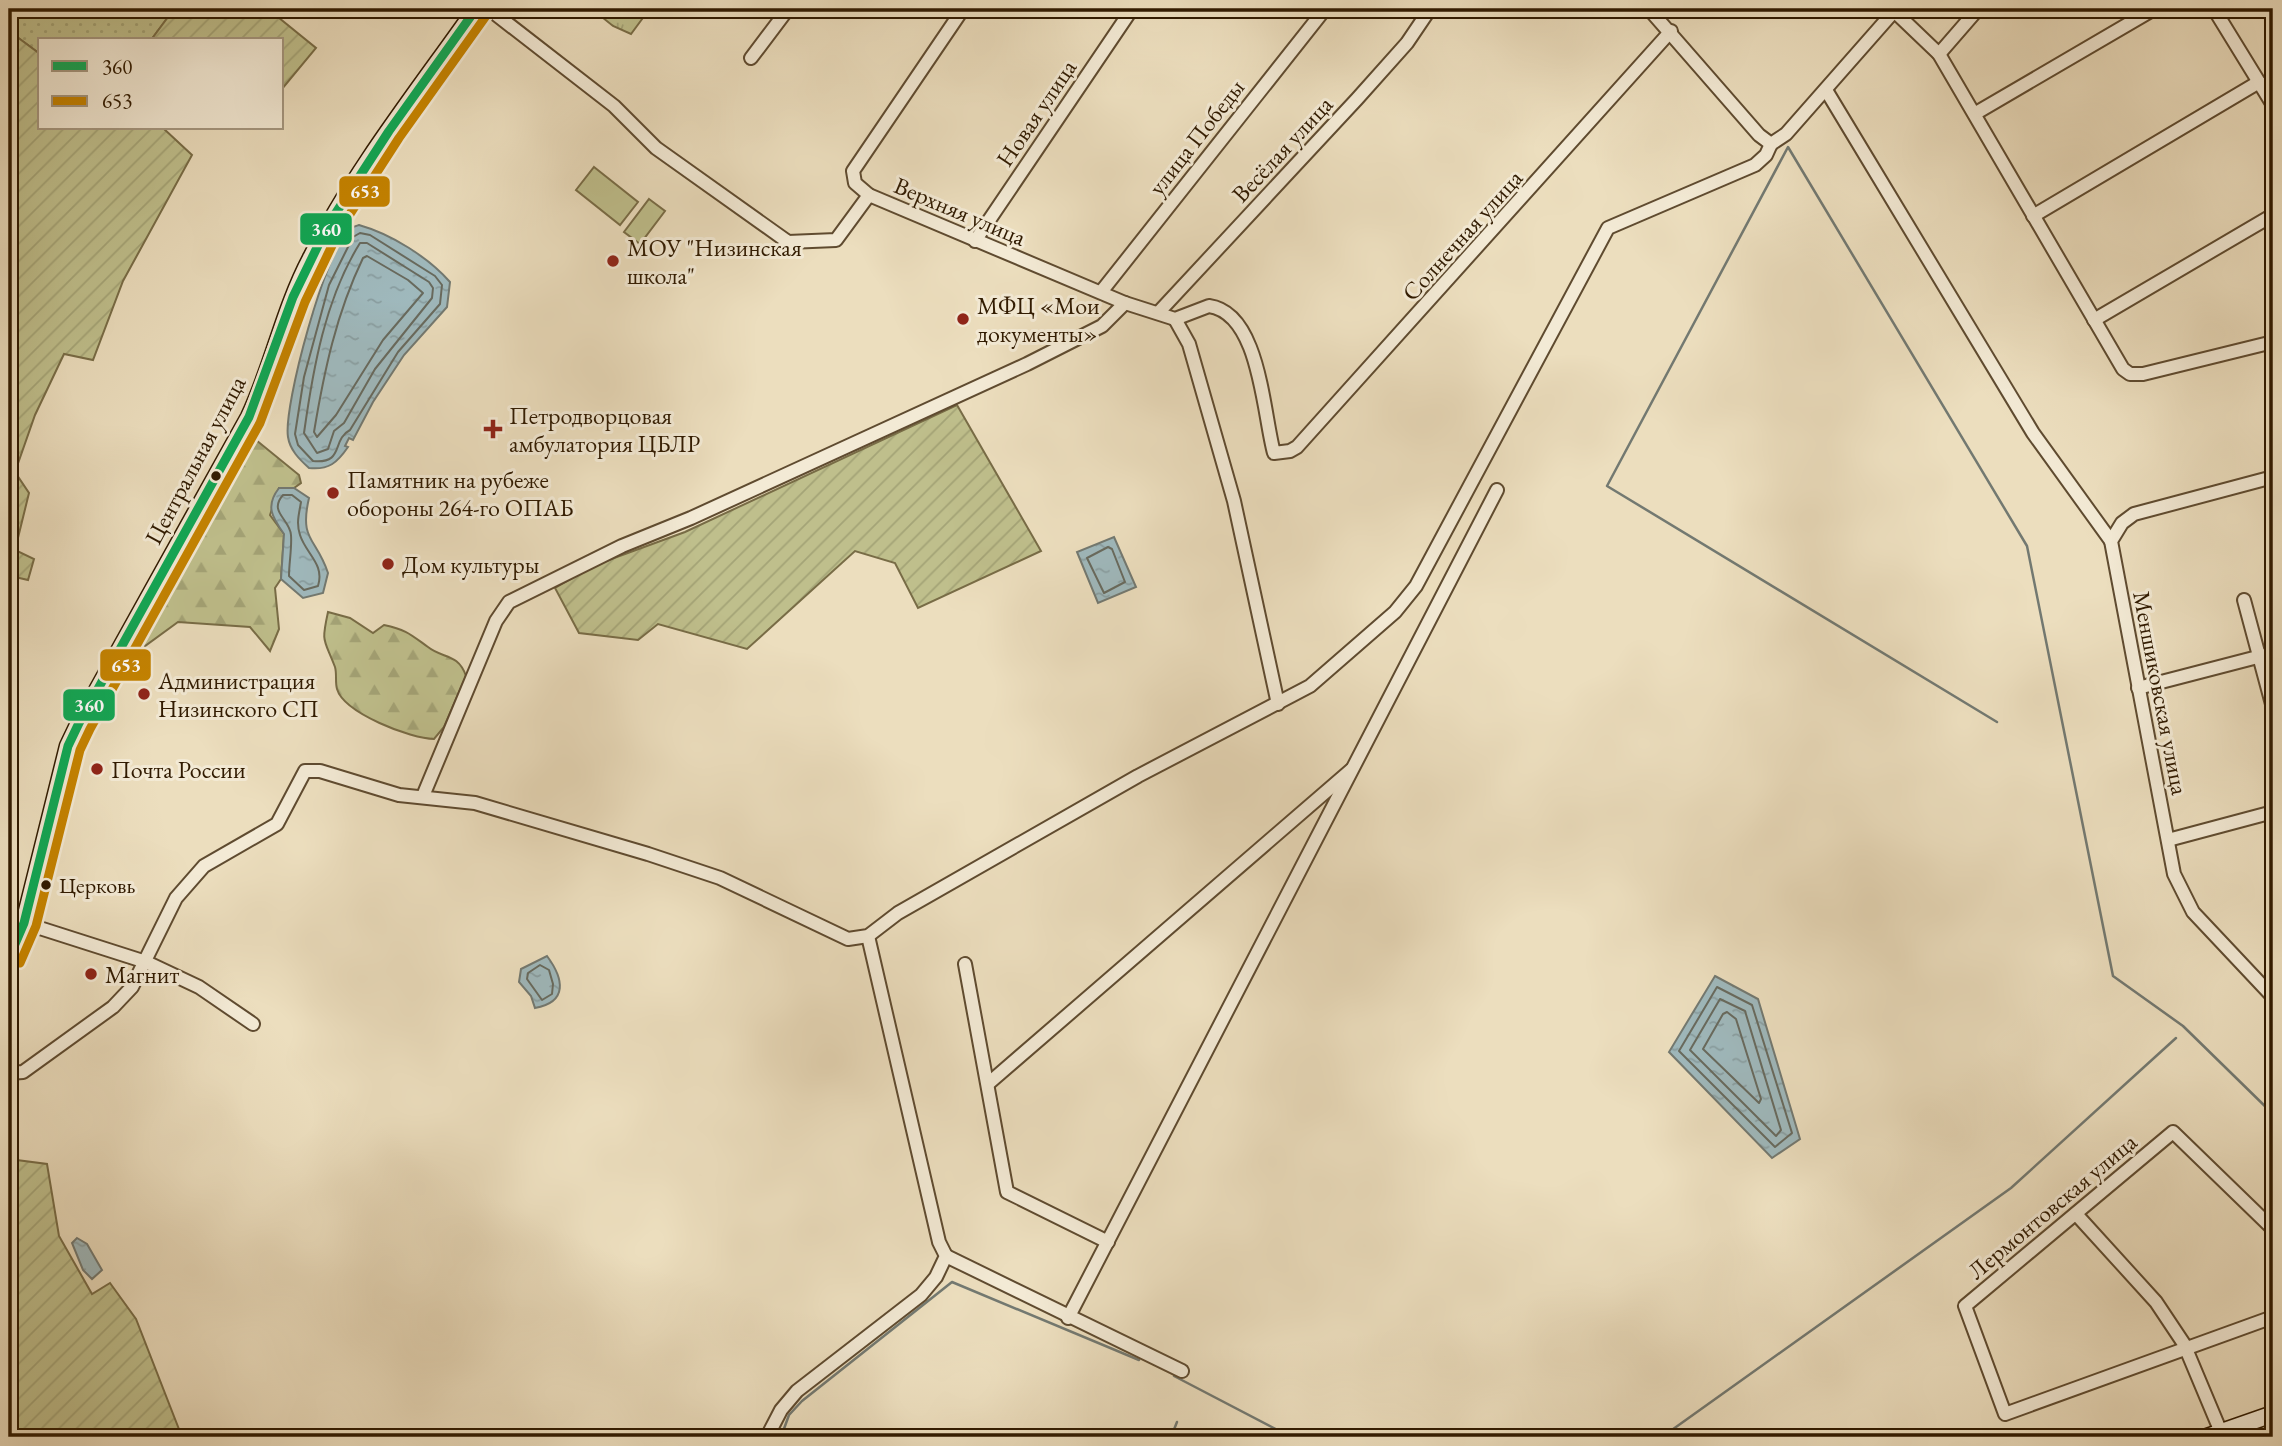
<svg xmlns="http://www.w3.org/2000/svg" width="2282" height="1446" font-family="'EB Garamond',serif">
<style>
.grass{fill:url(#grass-dots);stroke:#786c46;stroke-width:2}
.forest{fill:url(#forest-firs);stroke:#786c46;stroke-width:2}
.park{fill:url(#park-tufts);stroke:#786c46;stroke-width:2}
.garden{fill:url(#garden-furrows);stroke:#786c46;stroke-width:2}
.pitch{fill:#bfbf8c;stroke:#786c46;stroke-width:2}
.water{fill:url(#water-ripples);stroke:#737971;stroke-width:2}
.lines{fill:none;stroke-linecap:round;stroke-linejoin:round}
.shore{stroke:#686a5e;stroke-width:2}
.stream{stroke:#737971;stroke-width:2.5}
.street-casing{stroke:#5f4b30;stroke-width:16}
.secondary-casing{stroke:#301a00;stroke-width:19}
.street{stroke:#f3ead5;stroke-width:12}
.secondary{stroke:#f3ead5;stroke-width:16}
.bus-1-casing{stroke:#f3ead5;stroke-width:14}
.bus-2-casing{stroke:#f3ead5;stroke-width:14}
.bus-1{stroke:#10a855;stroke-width:9}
.bus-2{stroke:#c58300;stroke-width:9}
.poi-dot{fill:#8f2418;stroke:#f3ead5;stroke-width:2.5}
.bus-dot{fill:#301a00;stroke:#f3ead5;stroke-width:2.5}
.labels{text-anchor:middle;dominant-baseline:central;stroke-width:6;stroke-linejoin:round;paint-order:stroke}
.bus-label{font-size:22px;fill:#301a00;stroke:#f3ead5;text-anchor:start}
.street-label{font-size:24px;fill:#301a00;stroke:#f3ead5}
.poi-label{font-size:24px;fill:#301a00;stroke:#f3ead5;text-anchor:start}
.line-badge{stroke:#f3ead5;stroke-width:2.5}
.badge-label{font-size:19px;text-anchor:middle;font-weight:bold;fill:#fff}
</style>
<defs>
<pattern id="grass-dots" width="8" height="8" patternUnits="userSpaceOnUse" patternTransform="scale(1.75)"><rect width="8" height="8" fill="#bfbf8c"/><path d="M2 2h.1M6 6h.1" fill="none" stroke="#a4a477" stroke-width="1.8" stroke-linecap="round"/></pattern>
<pattern id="forest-firs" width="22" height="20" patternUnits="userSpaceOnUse" patternTransform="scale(1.75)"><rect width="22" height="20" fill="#bfbf8c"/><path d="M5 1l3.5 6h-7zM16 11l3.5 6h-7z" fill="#a4a477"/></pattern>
<pattern id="park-tufts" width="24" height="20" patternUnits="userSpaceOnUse" patternTransform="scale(1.75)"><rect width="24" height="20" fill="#bfbf8c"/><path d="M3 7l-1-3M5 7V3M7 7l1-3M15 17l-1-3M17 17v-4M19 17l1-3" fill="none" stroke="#a4a477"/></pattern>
<pattern id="garden-furrows" width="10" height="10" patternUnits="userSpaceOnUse" patternTransform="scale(1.75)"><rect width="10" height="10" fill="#bfbf8c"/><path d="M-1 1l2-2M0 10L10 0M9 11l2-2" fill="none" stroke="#a4a477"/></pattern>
<pattern id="water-ripples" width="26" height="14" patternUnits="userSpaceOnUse" patternTransform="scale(1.75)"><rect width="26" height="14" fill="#9fb9bd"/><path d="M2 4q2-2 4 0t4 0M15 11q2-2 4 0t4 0" fill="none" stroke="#899ea1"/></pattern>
</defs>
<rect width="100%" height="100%" fill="#ecdebe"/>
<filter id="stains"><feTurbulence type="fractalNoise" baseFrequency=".00286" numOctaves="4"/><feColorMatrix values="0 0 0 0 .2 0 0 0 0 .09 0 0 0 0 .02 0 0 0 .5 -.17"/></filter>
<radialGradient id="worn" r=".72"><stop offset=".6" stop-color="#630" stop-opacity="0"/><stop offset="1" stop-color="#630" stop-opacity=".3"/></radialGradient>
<!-- grass -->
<path class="grass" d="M9,9H174L151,40H40V54L9,31Z"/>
<!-- forest -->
<g class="forest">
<path d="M256,440L299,475L301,483L294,488H279L270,515L284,534L281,579L275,588L279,629L270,651L250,627L178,622L145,646L132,641L245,444Z"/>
<path d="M328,612L350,618L373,633L384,625C407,630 410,634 428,647C443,659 458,653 466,676L444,727L434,739C411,739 344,713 337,689C335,682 337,674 335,667C324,638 321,644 328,612Z"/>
</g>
<!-- park -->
<path class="park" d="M592,9H647L648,11L631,34L613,26Z"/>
<!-- garden -->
<g class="garden">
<path d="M174,9H268L316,48L282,89V40H151Z"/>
<path d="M9,31L40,54V128H163L192,155L123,281L93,360L64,354L35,415L15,472L29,493L15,550L34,559L28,580L15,577L9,593Z"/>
<path d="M957,405L1041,551L918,608L895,563L855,551L747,649L658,624L638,640L579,633L555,588L595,565L685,532Z"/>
<path d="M9,1159L47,1164L59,1236L92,1294L110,1283L136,1319L182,1437H9Z"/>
</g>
<!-- pitch -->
<g class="pitch">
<path d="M594,167L638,202L620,225L576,190Z"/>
<path d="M649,199L665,211L640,244L624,232Z"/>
</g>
<!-- water -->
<g class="water">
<path d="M359,225C391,234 428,257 450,282L447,307L404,355L373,402L353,440L349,438L345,446L348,447C337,463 329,470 309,468C299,459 290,450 288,437C283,406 326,249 349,230C352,227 356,226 359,225Z"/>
<path d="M279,488H294L309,498C299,541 316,537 328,573L323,593L303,598L281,579L284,534C272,517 265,506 279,488Z"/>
<path d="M1114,537L1136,587L1098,603L1077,552Z"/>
<path d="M547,956C564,979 568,1002 535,1008L531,996L519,982L521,969Z"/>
<path d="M1715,976L1758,999L1800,1139L1772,1158L1669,1052Z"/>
<path d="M77,1238L87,1244L102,1270L92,1279L83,1270L72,1243Z"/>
</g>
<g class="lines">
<!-- shore -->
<g class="shore">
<path d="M360,233L370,235L435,276L442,285L440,304L398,352L350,430C331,440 345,464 313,461L298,445L295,434L304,377L329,285L353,237Z"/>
<path d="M360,243H367L429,282L433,288L432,298L375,369L344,423L334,431L328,449L317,453L304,433C313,369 325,299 360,243Z"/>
<path d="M367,256L408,280L423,293L383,340L336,415L317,437L314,432C324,372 336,314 363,258Z"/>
<path d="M283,495H292L301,502C299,514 296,523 300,535C306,554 325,564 318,586L304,590L289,576C289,563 292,548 291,535C290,519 268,512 283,495Z"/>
<path d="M1108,547L1112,549L1125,582L1104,593L1087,558Z"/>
<path d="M540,965L549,970L553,984L552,994L542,1000L527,979L528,973Z"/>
<path d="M1717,987L1752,1005L1792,1133L1775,1147L1679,1051Z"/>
<path d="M1720,999L1745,1011L1781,1130L1776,1136L1690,1050Z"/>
<path d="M1727,1012L1736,1019L1761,1099L1759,1103L1703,1049L1723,1014Z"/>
</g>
<!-- stream -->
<g class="stream">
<path d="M1997,722L1607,486L1788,147L2027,546L2113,976L2183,1026L2273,1114"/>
<path d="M1174,1376L1291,1437"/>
<path d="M781,1437L789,1415L802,1401L952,1282L1139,1360"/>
<path d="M1171,1437L1177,1422"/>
<path d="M1662,1437L2011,1188L2176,1038"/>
</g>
<!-- street casing -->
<g class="street-casing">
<g id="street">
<path d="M489,9L614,106L656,148L788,242L836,240L869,195"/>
<path d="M963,9L853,171L855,183L869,195L1125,303L1175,319L1209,306C1260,313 1263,413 1274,453L1290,451L1297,447L1671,31"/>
<path d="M1649,9L1759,135L1771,144L1786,134L1896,9"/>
<path d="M2214,9L2273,105"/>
<path d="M1894,11L1939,54L2123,369L2130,374H2143L2273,342"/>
<path d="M1939,54L1978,9"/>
<path d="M751,58L788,9"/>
<path d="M1826,90L2033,433L2111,541"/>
<path d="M1976,113L2154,9"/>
<path d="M2033,216L2259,82"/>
<path d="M975,241L1132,9"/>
<path d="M1101,292L1325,9"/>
<path d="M1158,313L1357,99L1407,43L1430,9"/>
<path d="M1175,319L1189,344L1234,501L1278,704"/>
<path d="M2094,320L2273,215"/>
<path d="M2273,477L2134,514L2122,523L2111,541L2174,874L2193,912L2273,997"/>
<path d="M2244,600L2273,708"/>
<path d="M2138,688L2273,653"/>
<path d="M423,796L496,621L509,602L622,546L691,518L1027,364L1102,326L1125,303"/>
<path d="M2168,840L2273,812"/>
<path d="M24,923L146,962L199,987L253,1024"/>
<path d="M965,964L1007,1192L1108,1242"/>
<path d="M9,1073L23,1072L113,1007L132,987L176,898L204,866L277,824L305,771H320L399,795L475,803L648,854L720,878L848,939L868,936L898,913L1138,776L1310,686L1395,612L1416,586L1608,228L1755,165L1766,155L1771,144"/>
<path d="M989,1083L1351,770"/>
<path d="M2076,1214L2156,1302L2184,1344L2223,1437"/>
<path d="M2273,1229L2173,1132L1965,1306L2005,1414L2273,1317"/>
<path d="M946,1256L1182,1371"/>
<path d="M1068,1318L1497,490"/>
<path d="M767,1437L781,1410L797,1391L921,1295L936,1277L946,1256L939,1242L868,936"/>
</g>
</g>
<!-- secondary casing -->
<g class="secondary-casing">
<g id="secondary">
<path d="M9,958L24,923L68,746L79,723L249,417C273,366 284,309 311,258C355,170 419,90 476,9"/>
<path d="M2207,1437L2273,1414"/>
</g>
</g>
<!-- street -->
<use href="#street" class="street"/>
<!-- secondary -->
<use href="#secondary" class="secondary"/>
<!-- bus-1 casing -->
<g class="bus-1-casing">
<path id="bus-1" d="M9,958L24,923L68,746L79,723L249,417L293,297L328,225L389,131L476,9"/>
</g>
<!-- bus-2 casing -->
<g class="bus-2-casing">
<path id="bus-2" d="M20,963L36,926L80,750L90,729L260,423L305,302L339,231L399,138L486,16"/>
</g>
<!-- bus-1 -->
<use href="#bus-1" class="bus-1"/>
<!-- bus-2 -->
<use href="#bus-2" class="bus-2"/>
</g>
<!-- markers -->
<g class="poi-dot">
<circle cx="613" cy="261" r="7"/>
<circle cx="963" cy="319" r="7"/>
<path d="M489.5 418.5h7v7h7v7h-7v7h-7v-7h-7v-7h7z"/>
<circle cx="333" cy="493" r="7"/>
<circle cx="388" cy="564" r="7"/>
<circle cx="144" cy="694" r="7"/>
<circle cx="97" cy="769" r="7"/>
<circle cx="91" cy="974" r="7"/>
</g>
<g class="bus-dot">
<circle cx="216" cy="476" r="6"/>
<circle cx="46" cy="885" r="6"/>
</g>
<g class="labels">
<!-- bus labels -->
<g class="bus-label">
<text x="59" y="885">Церковь</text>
</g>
<!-- street labels -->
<g class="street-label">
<text transform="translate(1036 113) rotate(-56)">Новая улица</text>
<text transform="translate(1196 137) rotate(-52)">улица Победы</text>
<text transform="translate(1282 149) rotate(-47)">Весёлая улица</text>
<text transform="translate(960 211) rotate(23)">Верхняя улица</text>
<text transform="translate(1462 235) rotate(-48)">Солнечная улица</text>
<text transform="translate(195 460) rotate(-62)">Центральная улица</text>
<text transform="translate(2161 693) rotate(79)">Меншиковская улица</text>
<text transform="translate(2052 1206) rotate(-40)">Лермонтовская улица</text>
</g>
<!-- poi labels -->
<g class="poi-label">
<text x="627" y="247">МОУ "Низинская<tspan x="627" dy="28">школа"</tspan></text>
<text x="977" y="305">МФЦ «Мои<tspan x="977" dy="28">документы»</tspan></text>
<text x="509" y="415">Петродворцовая<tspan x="509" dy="28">амбулатория ЦБЛР</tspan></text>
<text x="347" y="479">Памятник на рубеже<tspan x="347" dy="28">обороны 264-го ОПАБ</tspan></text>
<text x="402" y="564">Дом культуры</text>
<text x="158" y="680">Администрация<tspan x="158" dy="28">Низинского СП</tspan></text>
<text x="111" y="769">Почта России</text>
<text x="105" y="974">Магнит</text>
</g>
</g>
<g class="line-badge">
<rect x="338" y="175" width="53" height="33" rx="7" fill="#c58300"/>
<rect x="299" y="212" width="54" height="34" rx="7" fill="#10a855"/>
<rect x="99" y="648" width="53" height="34" rx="7" fill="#c58300"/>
<rect x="62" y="688" width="54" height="34" rx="7" fill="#10a855"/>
</g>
<g class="badge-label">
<text x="365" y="198">653</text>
<text x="326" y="236">360</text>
<text x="126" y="672">653</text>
<text x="89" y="712">360</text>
</g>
<!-- margin -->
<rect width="2282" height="1446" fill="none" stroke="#ecdebe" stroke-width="35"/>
<rect x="10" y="10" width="2261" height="1425" fill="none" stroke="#301a00" stroke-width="3.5"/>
<rect x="18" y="18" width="2247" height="1411" fill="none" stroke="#301a00" stroke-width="2"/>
<!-- legend -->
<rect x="38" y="38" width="245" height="91" fill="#f3ead5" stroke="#a59780" stroke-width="2"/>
<rect x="52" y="61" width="35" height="10" fill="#10a855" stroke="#a59780" stroke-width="2"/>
<text x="102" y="74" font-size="21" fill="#301a00">360</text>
<rect x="52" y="96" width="35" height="10" fill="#c58300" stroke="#a59780" stroke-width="2"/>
<text x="102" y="108" font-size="21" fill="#301a00">653</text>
<rect width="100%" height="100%" filter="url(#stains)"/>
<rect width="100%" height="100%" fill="url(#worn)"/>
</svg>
